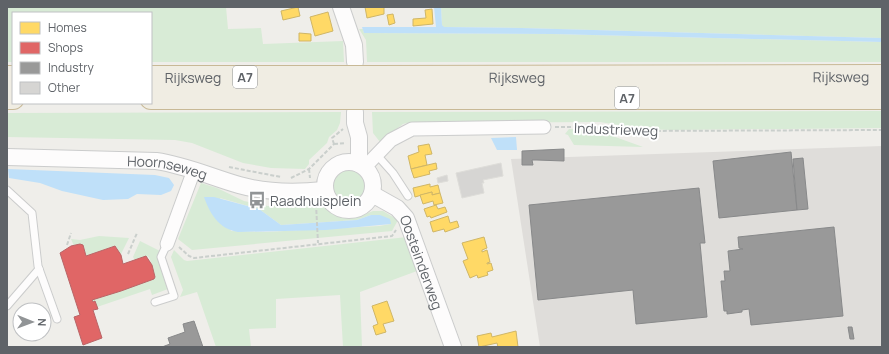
<svg xmlns="http://www.w3.org/2000/svg" width="889" height="354" font-family="Manrope,sans-serif">
<style>
.industrial{fill:#dfddda}
.green{fill:#d8ebd6;fill-rule:evenodd}
.water{fill:#bfe0f9}
.homes{fill:#ffd966;stroke:#cfb667}
.shops{fill:#e06666;stroke:#b96567}
.industry{fill:#999;stroke:#88898a}
.building{fill:#d6d5d3;stroke:#deddd9}
.lines{fill:none;stroke-linecap:round;stroke-linejoin:round}
.service-casing{stroke:#cbcccc;stroke-width:9}
.minor-casing{stroke:#cbcccc;stroke-width:15}
.tertiary-casing{stroke:#cbcccc;stroke-width:18}
.motorway-casing{stroke:#c8b996;stroke-width:24}
.path{stroke:#cacfcc;stroke-width:2;stroke-dasharray:4 2;stroke-linecap:butt}
.service{stroke:#fdfcfc;stroke-width:7}
.minor{stroke:#fdfcfc;stroke-width:13}
.tertiary{stroke:#fdfcfc;stroke-width:16}
.motorway{stroke:#f0ede3;stroke-width:22}
.motorway-bridge-casing{stroke:#c8b996;stroke-width:24;stroke-linecap:butt}
.motorway-bridge{stroke:#f0ede3;stroke-width:22}
.labels{text-anchor:middle;dominant-baseline:central;stroke-width:4;stroke-linejoin:round;paint-order:stroke}
.shield{fill:#fff;stroke:#8f9295;stroke-width:1}
.shield-label{font-size:13px;font-weight:bold;fill:#5f6368}
.street-label{font-size:14px;fill:#5f6368;stroke:#fff}
.poi-label{font-size:14px;fill:#5f6368;stroke:#fff;text-anchor:start}
</style>
<rect width="100%" height="100%" fill="#efeeea"/>
<!-- industrial -->
<path class="industrial" d="M882,146V347H540L511,159Z"/>
<!-- green -->
<g class="green">
<path d="M7,7H226L228,29L261,28L263,44L343,41L344,62H151V13H13V62H7Z"/>
<path d="M441,7H882V38L522,28L443,27L442,25Z"/>
<path d="M359,29H363L364,33L552,34L882,42V62H367L366,40Z"/>
<path d="M882,111V128L671,130L644,129L600,122L407,123L403,124L380,142L373,133L372,112Z"/>
<path d="M341,112L340,123L337,130L329,137L327,143L309,160V164L305,169L271,168L243,163L192,143L175,140L7,137V113Z"/>
<path d="M569,129L596,130L643,147L574,145L568,135L565,134Z"/>
<circle cx="349" cy="186" r="16"/>
<path d="M201,183L217,188L244,201L268,206L319,205L346,218H355L373,211H383L398,220L392,231L192,250L178,239ZM220,198L259,209L281,225L357,220L371,215H380L391,224L379,226L266,232L231,231Z"/>
<path d="M99,236L129,238L120,256L117,248L115,246L86,256L83,245L74,246L71,239L80,240Z"/>
<path d="M407,237L417,271L360,292L362,347H343L340,295L276,299V328L249,329L251,347H216L197,292L180,297L183,290L171,257L174,250L184,260L187,261Z"/>
<path d="M140,241L160,251L168,289L152,295L150,289L97,307L95,301L93,302L92,300L154,279L153,268L149,257L146,256L135,260L133,257Z"/>
</g>
<!-- water -->
<g class="water">
<path d="M434,7H441L442,25L444,27L522,28L882,38V42L552,34L364,33L362,27H436Z"/>
<path d="M516,137L517,150H497L491,138Z"/>
<path d="M8,169L155,175L169,178L174,185L171,191L161,195L137,194L128,199L103,200L62,191L40,183L9,178Z"/>
<path d="M204,197H214L259,209L281,225L357,220L371,215H380L390,219L391,224L326,230L238,232C219,229 210,214 204,197Z"/>
</g>
<!-- homes -->
<g class="homes">
<path d="M298,7L300,16L283,20L281,11Z"/>
<path d="M365,7H384V14L367,18Z"/>
<path d="M432,9L433,24L413,26V19L426,18L425,10Z"/>
<path d="M328,12L333,31L315,36L310,17Z"/>
<path d="M393,14L395,23L389,25L387,15Z"/>
<path d="M299,33L311,34V41H299Z"/>
<path d="M429,144L432,154L425,155L427,165L411,169L408,156L419,152L418,146Z"/>
<path d="M436,163L437,169L429,171L430,174L414,178L411,169Z"/>
<path d="M430,184V187L438,185L440,193L432,195V192L415,197L413,188Z"/>
<path d="M432,192V195L440,193L443,203L434,205L433,201L423,204L420,195Z"/>
<path d="M436,205L438,209L445,207L447,212L431,218L430,216L427,217L424,209Z"/>
<path d="M448,216L450,223L457,221L459,227L445,232L444,229L433,232L430,222Z"/>
<path d="M484,237L487,248L482,250V252L487,250L490,262L487,263V264L491,263L493,270L487,272L488,275L478,278L477,275L470,278L463,261L468,259L462,243Z"/>
<path d="M387,301L394,321L383,324L386,332L376,335L373,326L378,324L372,306Z"/>
<path d="M516,331L518,347H498L497,343L479,347L477,336L491,333L492,337Z"/>
</g>
<!-- shops -->
<path class="shops" d="M80,244L83,245L86,256L115,246L121,255L123,264L146,256L152,265L155,277L154,279L121,291L92,300L93,302L95,301L98,309L93,310L102,338L83,345L74,317L80,315L60,253L71,246Z"/>
<!-- industry -->
<g class="industry">
<path d="M564,149V161L537,160H532L533,165H522V151Z"/>
<path d="M791,152L797,210L719,218L713,161Z"/>
<path d="M803,158L808,209L797,210L793,159Z"/>
<path d="M699,188L705,243H700L707,317L636,324L633,290L538,300L529,205Z"/>
<path d="M834,227L843,316L751,325L749,309L742,310V312L727,314V311H724L721,281H725L724,271H730L728,251L743,249L739,248L738,237Z"/>
<path d="M194,321L203,347H162L170,344L168,338L185,332L183,324Z"/>
<path d="M848,327H852L854,339H850Z"/>
</g>
<!-- building -->
<g class="building">
<path d="M501,163L503,176L483,180L484,183H482L484,193L462,198L456,173Z"/>
<path d="M447,175L448,181L438,183L437,178Z"/>
</g>
<g class="lines">
<!-- service casing -->
<g class="service-casing">
<g id="service">
<path d="M376,154L393,173L408,196"/>
<path d="M7,190L32,213L38,266L57,319"/>
<path d="M155,302L174,296L161,257L167,244"/>
<path d="M7,306L39,269"/>
</g>
</g>
<!-- minor casing -->
<g class="minor-casing">
<g id="minor">
<path d="M365,167L391,140L412,129L544,127"/>
<path d="M167,244L194,170"/>
</g>
</g>
<!-- tertiary casing -->
<g class="tertiary-casing">
<g id="tertiary">
<path d="M341,7L354,45L355,62"/>
<path d="M355,112V123L359,137V164"/>
<path id="s1" d="M7,157L156,161C185,165 211,177 239,185C267,193 295,193 324,190"/>
<circle cx="349" cy="186" r="24"/>
<path id="s2" d="M372,194L397,208L406,218L453,347"/>
</g>
</g>
<!-- motorway casing -->
<g class="motorway-casing">
<g id="motorway">
<path d="M7,77H13"/>
<path id="s3" d="M151,77H338"/>
<path id="s4" d="M373,77L882,76"/>
<path d="M7,98H13"/>
<path d="M151,98H338"/>
<path d="M373,98H882"/>
</g>
</g>
<!-- path -->
<g class="path">
<path d="M555,127H591L636,131L882,130"/>
<path d="M334,144L332,138L343,129"/>
<path d="M334,144L346,143"/>
<path d="M229,167L281,177"/>
<path d="M309,169L310,178"/>
<path d="M291,178L309,169L334,144"/>
<path d="M316,204L318,243"/>
<path d="M67,245L71,233"/>
<path d="M179,247L189,256L194,258L392,236L396,230"/>
<path d="M128,254L137,233"/>
</g>
<!-- service -->
<use href="#service" class="service"/>
<!-- minor -->
<use href="#minor" class="minor"/>
<!-- tertiary -->
<use href="#tertiary" class="tertiary"/>
<!-- motorway -->
<use href="#motorway" class="motorway"/>
<!-- motorway-bridge casing -->
<g class="motorway-bridge-casing">
<g id="motorway-bridge">
<path d="M338,77H373"/>
<path d="M338,98H373"/>
</g>
</g>
<!-- motorway-bridge -->
<use href="#motorway-bridge" class="motorway-bridge"/>
</g>
<!-- icons -->
<defs>
<g id="bus-bare" transform="scale(1.38)"><path d="M-5-6H5V4H4V6H2V4H-2V6H-4V4H-5ZM-3.5-4V0h7V-4ZM-3.5 1.2v1.5H-2V1.2ZM2 1.2v1.5H3.5V1.2Z" fill="#919496" stroke="#fff" stroke-width="2.5" paint-order="stroke"/></g>
</defs>
<g fill-rule="evenodd">
<use href="#bus-bare" x="257" y="200"/>
</g>
<g class="labels">
<!-- shield labels -->
<g class="shield">
<rect x="233" y="66" width="24" height="22" rx="3"/>
<rect x="615" y="87" width="24" height="22" rx="3"/>
</g>
<g class="shield-label">
<text x="245" y="77">A7</text>
<text x="627" y="98">A7</text>
</g>
<!-- street labels -->
<g class="street-label">
<text stroke="none"><textPath href="#s4" startOffset="468">Rijksweg</textPath></text>
<text stroke="none"><textPath href="#s3" startOffset="42">Rijksweg</textPath></text>
<text stroke="none"><textPath href="#s4" startOffset="144">Rijksweg</textPath></text>
<text transform="translate(616 129) rotate(2)">Industrieweg</text>
<text stroke="none"><textPath href="#s1" startOffset="161">Hoornseweg</textPath></text>
<text stroke="none"><textPath href="#s2" startOffset="89">Oosteinderweg</textPath></text>
</g>
<!-- poi labels -->
<g class="poi-label">
<text x="270" y="200">Raadhuisplein</text>
</g>
</g>
<!-- border -->
<rect width="889" height="354" fill="none" stroke="#5f6368" stroke-width="16"/>
<!-- legend -->
<rect x="12" y="12" width="140" height="92" fill="#ffffff" stroke="#bfc1c3"/>
<rect x="20" y="22" width="20" height="12" fill="#ffd966" stroke="#bfc1c3"/>
<text x="48" y="32" font-size="12" fill="#5f6368">Homes</text>
<rect x="20" y="42" width="20" height="12" fill="#e06666" stroke="#bfc1c3"/>
<text x="48" y="52" font-size="12" fill="#5f6368">Shops</text>
<rect x="20" y="62" width="20" height="12" fill="#999999" stroke="#bfc1c3"/>
<text x="48" y="72" font-size="12" fill="#5f6368">Industry</text>
<rect x="20" y="82" width="20" height="12" fill="#d6d5d3" stroke="#bfc1c3"/>
<text x="48" y="92" font-size="12" fill="#5f6368">Other</text>
<!-- north arrow -->
<g transform="translate(32 322) rotate(91)"><circle r="19" fill="#ffffff" stroke="#bfc1c3"/>
<path d="M0-3L7 15L0 10L-7 15Z" fill="#919496"/>
<text y="-6" font-size="11" font-weight="bold" text-anchor="middle" fill="#5f6368">N</text>
</g>
</svg>
